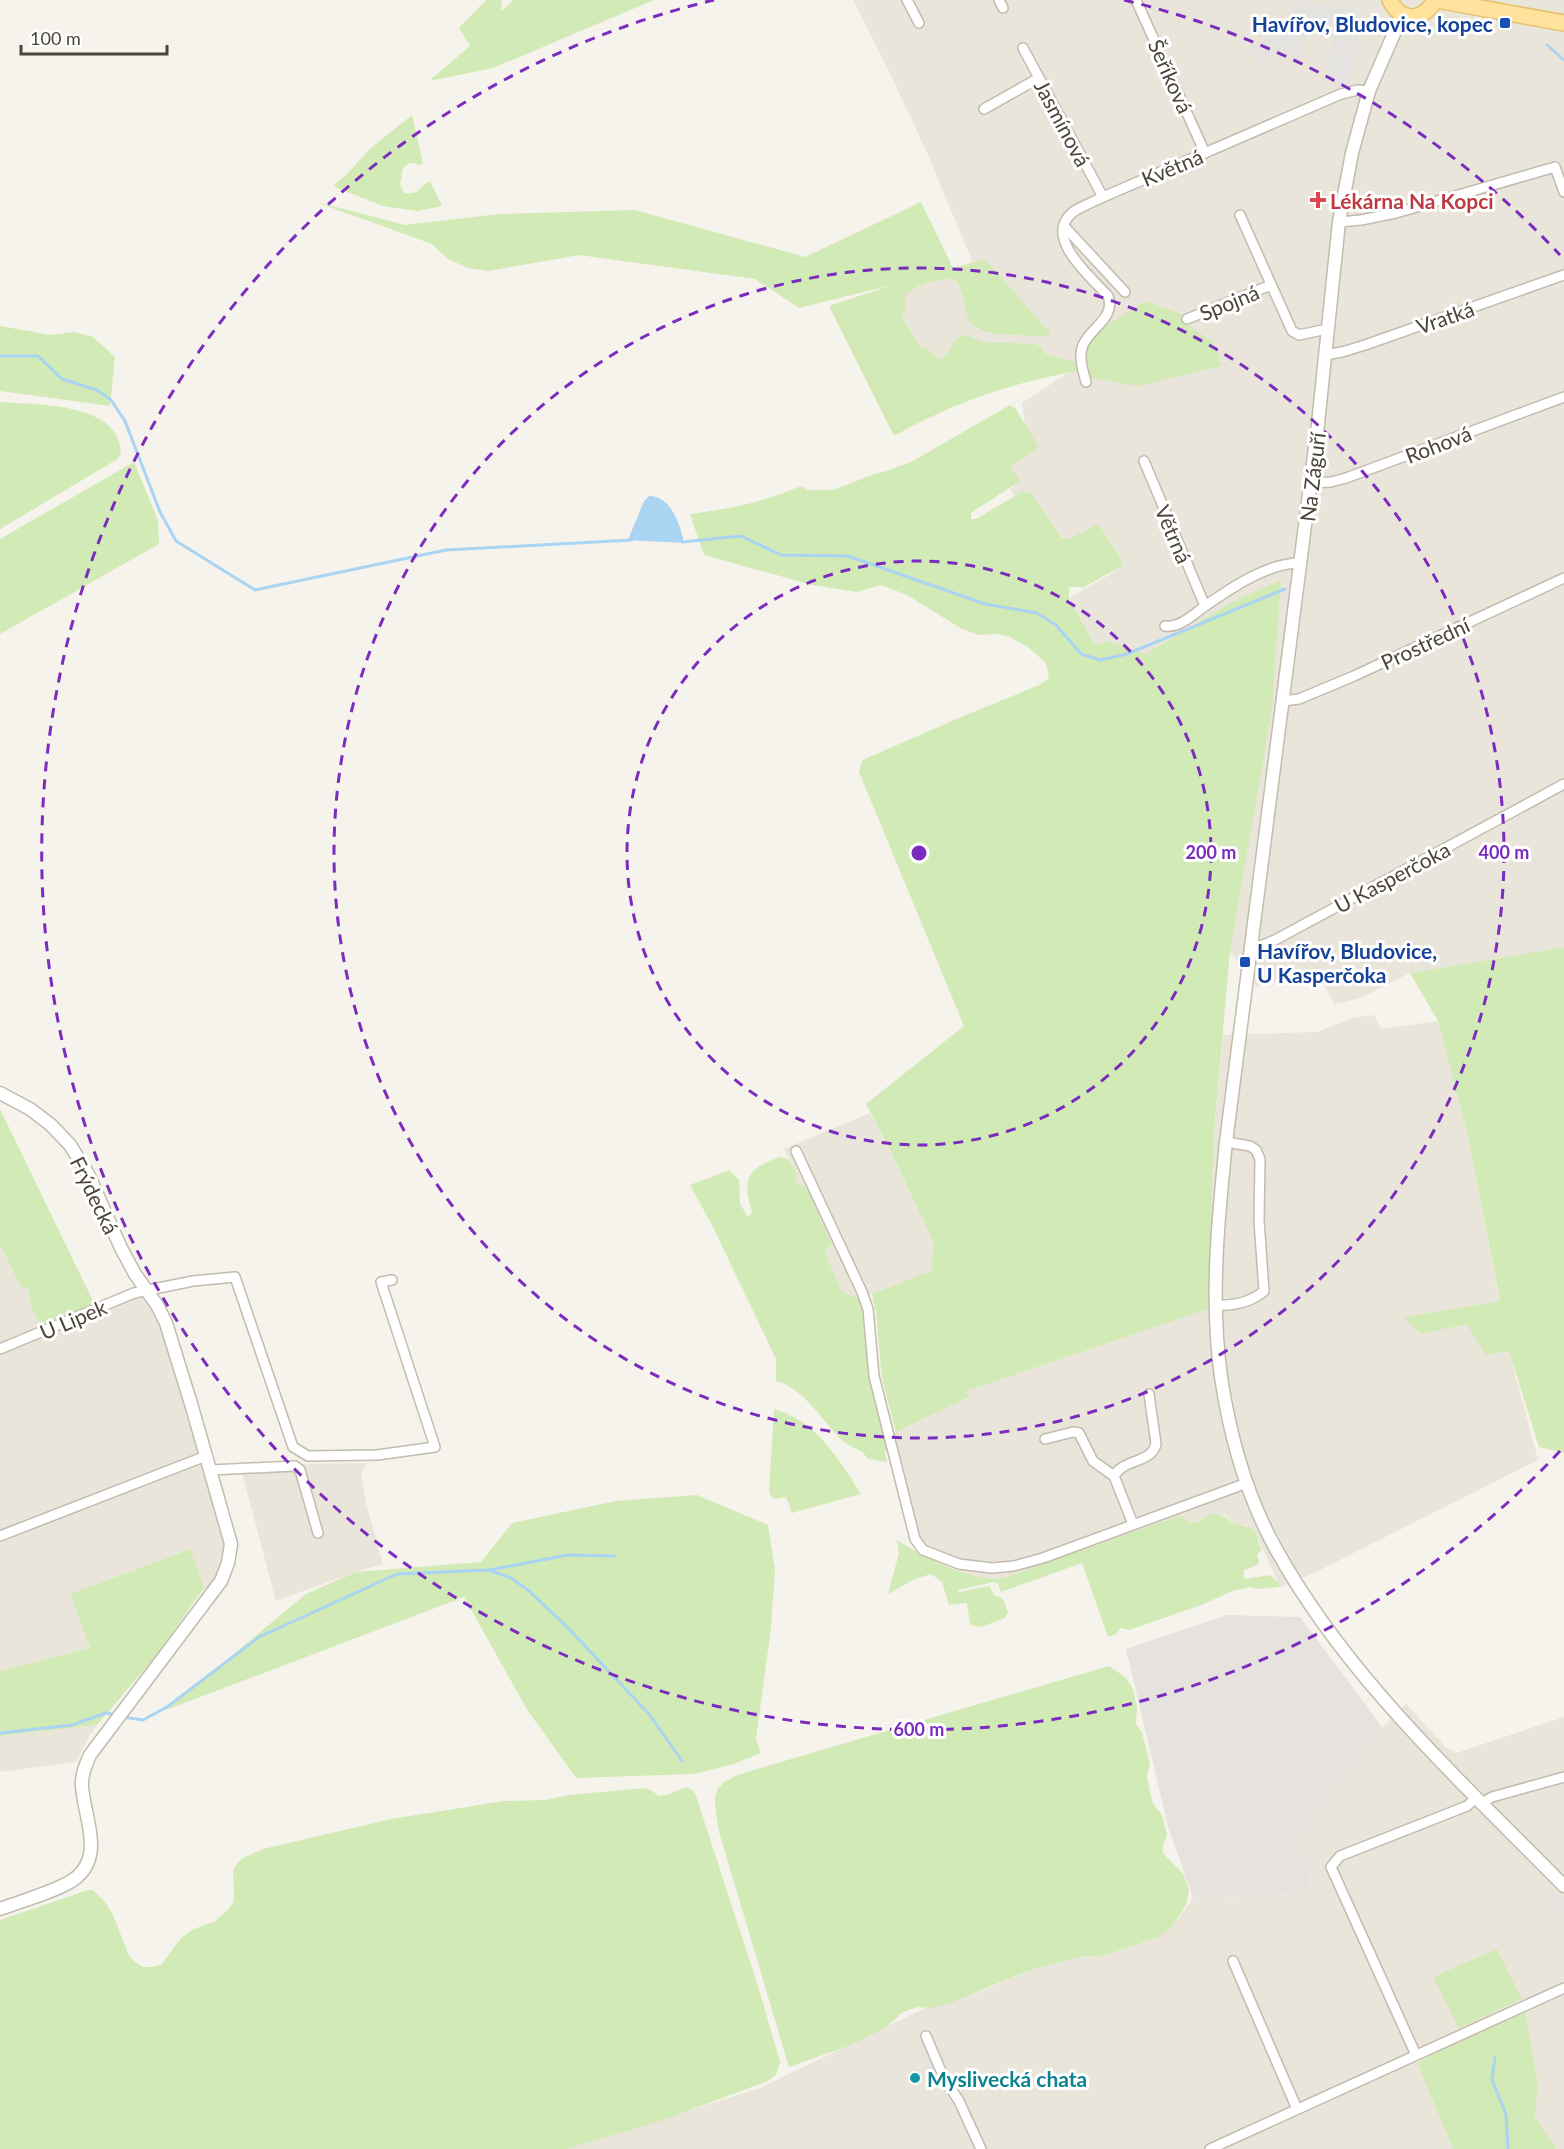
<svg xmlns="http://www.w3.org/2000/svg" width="1564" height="2149" font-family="Lato,sans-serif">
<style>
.residential{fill:#eae5da}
.industrial{fill:#e6e2dd}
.green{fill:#d2eab5}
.parking{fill:#e5e3e0}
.water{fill:#a9d4f2}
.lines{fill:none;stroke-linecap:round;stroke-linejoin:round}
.stream{stroke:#a9d4f2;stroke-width:3}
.minor-casing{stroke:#c2bbae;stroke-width:12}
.tertiary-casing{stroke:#c2bbae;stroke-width:15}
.primary-casing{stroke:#e6c16a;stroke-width:18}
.minor{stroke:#fff;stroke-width:9}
.tertiary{stroke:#fff;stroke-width:12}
.primary{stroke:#ffe39c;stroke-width:15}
.ring{fill:none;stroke:#7b2cbf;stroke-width:3;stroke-dasharray:10 8}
.transit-dot{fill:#1a4fb4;stroke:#fff;stroke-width:2}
.health-dot{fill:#e0444e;stroke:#fff;stroke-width:2}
.culture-dot{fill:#0f9aa8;stroke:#fff;stroke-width:2}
.labels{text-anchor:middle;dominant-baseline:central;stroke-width:6;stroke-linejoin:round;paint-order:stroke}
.transit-label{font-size:21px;font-weight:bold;fill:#164399;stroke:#fff;text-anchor:end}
.street-label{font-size:21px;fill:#4b4439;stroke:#fff}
.health-label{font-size:21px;font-weight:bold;fill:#be3a42;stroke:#fff;text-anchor:start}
.culture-label{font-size:21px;font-weight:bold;fill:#0d838f;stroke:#fff;text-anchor:start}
.centre{fill:#7b2cbf;stroke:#fff;stroke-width:3}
.ring-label{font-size:18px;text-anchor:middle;font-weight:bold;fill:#7b2cbf;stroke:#fff;stroke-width:6;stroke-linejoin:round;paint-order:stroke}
</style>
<rect width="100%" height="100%" fill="#f6f3ec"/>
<!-- residential -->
<g class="residential">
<path d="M853,0H1564V947L1410,973L1361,998L1334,1004L1316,969L1257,987L1230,952L1281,581L1230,603L1146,655L1095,645L1069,598L1114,572L1124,562L1101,527L1096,525L1068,539L1062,537L1032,494L1022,492L1015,496L1010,489L1019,481L1010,467L1038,447L1025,425L1022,403L1066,374L1077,371L1044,353L1034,344L984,342L963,334L959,336L947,354L942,359H938L928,349L921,347L902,318L906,305V294L924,283L951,278L962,289L966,311L970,321L976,329L990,334H1032L1048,337L985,260L973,263L928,155L895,84Z"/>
<path d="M1374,1015L1381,1029L1438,1021L1467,1132L1509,1351L1538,1460L1314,1573L1280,1587L1255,1531L1245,1525L1239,1526L1232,1523L1229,1518L1224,1515H1209L1194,1523L1189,1522L1181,1515L1001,1579L981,1577L963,1572L919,1553L908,1529L895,1470L884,1435L896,1432L969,1397L965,1391L1214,1130L1223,1035L1317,1032L1352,1018Z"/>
<path d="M870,1113L896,1162L934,1244L931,1271L859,1299L854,1296L845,1294L840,1289L825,1251L832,1245L810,1195L807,1189L796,1181L797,1173L784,1149Z"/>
<path d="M0,1244L20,1286L28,1289L31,1304L46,1325L138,1286L155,1310L162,1326L225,1536L226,1553L221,1568L206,1593L189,1549L70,1594L90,1648L0,1671Z"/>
<path d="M367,1463L361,1472L366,1503L383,1564L356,1572L276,1601L240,1465Z"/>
<path d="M1406,1704L1446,1747L1456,1753L1564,1717V2149H1556L1535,2117L1538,2082L1525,2011L1448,2045L1417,2062L1453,2149H566L760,2088L925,2008L982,1991L1030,1970L1084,1956L1099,1957L1159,1937L1171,1928L1193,1898L1294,1894L1309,1884L1305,1838L1339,1786L1382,1727Z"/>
<path d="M97,1725L88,1738L76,1762L0,1772V1736Z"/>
</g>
<!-- industrial -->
<path class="industrial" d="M1227,1615L1300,1617L1382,1727L1339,1786L1305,1838L1309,1884L1307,1888L1294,1894L1193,1898L1168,1826L1126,1649Z"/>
<!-- green -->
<g class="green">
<path d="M486,0H502L501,12L513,0H654L493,68L429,81L470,46L459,28Z"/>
<path d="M412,115L423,164L418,165L415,163H409L403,168L400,184L404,193C421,195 417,188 430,181L442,206L417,211L383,206L335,187L334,184L344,177L371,148Z"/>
<path d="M313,201L405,225L499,214L635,210L805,257L921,202L953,268L985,259L1050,333L1048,337C1027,333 995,338 978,329C959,319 970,290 951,278L924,283L906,294V305L902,318L921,347L928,349L938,358L942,359C950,352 954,338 963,334L984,342L1034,344L1041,347L1044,353L1076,363L1078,371C1013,382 951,404 894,436L829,306L892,285L799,308L755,279L579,255L489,271L468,268L448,259L432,244Z"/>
<path d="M1145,301L1184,315L1189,326L1213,342L1222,366L1138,386L1086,377L1078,344Z"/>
<path d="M0,326L51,335L74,332L93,337L115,357L110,406L0,391Z"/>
<path d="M0,402C37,405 121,402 121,454L116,460L0,529Z"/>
<path d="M1010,405L1015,408L1039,447L1011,467L1020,481L971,513V519H976L1022,492L1032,494L1062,538L1068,539L1096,525L1101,527L1124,563L1120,567L1084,587H1069V598L1095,645L1108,641L1146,654L1230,603L1281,580L1272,709L1230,952L1214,1130L1208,1309L966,1391L969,1397L896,1432L882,1379L876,1313L872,1294L931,1271L934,1244L896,1162L866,1104L964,1026L859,772L862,761L867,758L966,715L1039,685L1049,678L1046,663L1028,647L1010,637L997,634L979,635L962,629L907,595L881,585L857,592L812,585L704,555L690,514C729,509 764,502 801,486L808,490H833L877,473L887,471L913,461Z"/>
<path d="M134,462L158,520L159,544L0,634V539Z"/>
<path d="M1564,947V1453L1539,1447L1509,1351L1486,1355L1467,1324L1420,1334L1404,1317L1500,1301L1467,1132L1438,1021L1410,973Z"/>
<path d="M0,1109L94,1303L46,1325H42C31,1314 31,1303 28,1289L20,1286L0,1244Z"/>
<path d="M780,1157L788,1159L797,1173L796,1181L807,1189L810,1195L832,1245L825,1251L840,1289L845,1294L854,1296L859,1299L864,1316L871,1382L888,1448L885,1453L887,1462L868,1459C863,1449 850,1448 842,1440C823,1422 803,1387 776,1381V1359L713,1227L690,1185L729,1170L739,1180L740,1204L748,1217L752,1213C743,1180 745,1169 780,1157Z"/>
<path d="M774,1409C815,1420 839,1459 861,1494L792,1513L786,1497L775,1499L771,1496L769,1490Z"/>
<path d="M697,1495L768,1525L775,1570L771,1628L756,1739L761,1753L731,1765L693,1774L576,1778L528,1711L464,1597L166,1710L306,1594L356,1572L481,1562L512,1523L616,1501Z"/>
<path d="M1181,1515L1189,1522L1194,1523C1200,1522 1203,1517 1208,1515C1217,1512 1227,1516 1232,1523L1251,1528L1255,1531L1262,1550L1257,1554L1259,1562L1257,1565L1243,1571L1245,1579L1270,1575L1278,1582L1280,1587L1257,1589L1251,1587L1235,1590L1201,1605L1129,1630L1120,1628L1116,1634L1108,1637L1082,1563L1001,1592L998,1584L994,1582L958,1590L959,1592L990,1586L994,1595L1003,1599L1008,1612L1005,1618L981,1627L970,1625L967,1603L949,1605L942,1582L931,1574L915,1579L888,1594L899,1553L897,1540C927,1559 964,1578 1001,1579Z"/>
<path d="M190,1549L204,1588L155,1657L97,1725L0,1736V1671L90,1648L70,1594Z"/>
<path d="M1109,1666L1125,1677L1133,1689L1137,1708L1136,1724L1142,1733L1150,1763L1147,1776L1150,1792L1153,1804L1162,1815L1167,1835L1162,1848L1163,1853L1183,1874L1189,1890L1186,1905L1171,1928L1159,1937L1099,1957L1084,1956L1030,1970L948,2004L929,2008L918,2007L903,2012L885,2028L851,2045L789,2067L719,1832C713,1792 708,1785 750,1771Z"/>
<path d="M686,1787L692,1790L696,1796L758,1986L780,2062L776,2075L768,2081L660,2121L566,2149H0V1920L88,1890H93L105,1902L113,1915L130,1958L143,1967H152L162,1964L181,1938L192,1930L215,1921L228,1910L233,1903L234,1894L233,1871L236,1865L241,1859L263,1849L391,1819L504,1801L545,1800L569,1795L645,1788L653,1791L658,1796L667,1795Z"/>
<path d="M1497,1949L1522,1999L1459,2028L1433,1977Z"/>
<path d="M1525,2011L1538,2083L1535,2117L1556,2149H1453L1417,2063L1448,2045Z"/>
</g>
<!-- parking -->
<g class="parking">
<path d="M1294,0L1358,10L1355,30L1359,31L1349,84L1336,90L1335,84L1332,82L1326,81L1334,36L1339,35L1341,28L1331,23L1308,19L1300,60L1281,56L1257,65L1249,45L1288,29Z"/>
<path d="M1555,1893L1564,1902V1916L1543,1895Z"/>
<path d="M926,2036L944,2078L933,2083L917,2040Z"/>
</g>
<!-- water -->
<path class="water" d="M649,496C671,496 680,524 684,543L628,540L644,501Z"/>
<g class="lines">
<!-- stream -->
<g class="stream">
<path d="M1547,45L1564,60"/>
<path d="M0,356H38L62,379L97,390L111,400L125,421L160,512L176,541L255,590L446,550L632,540"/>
<path d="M683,542L741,536L781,555L848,556L985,604L1037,613L1056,625L1081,654L1100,660L1127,654L1285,589"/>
<path d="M489,1570L568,1555L615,1556"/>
<path d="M123,1717L143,1720L167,1707L259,1637L397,1574L489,1570L511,1578L528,1590L567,1627L649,1714L682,1761"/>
<path d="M0,1733L72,1725L106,1713L116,1715"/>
<path d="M1495,2057L1492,2080L1506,2114L1508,2149"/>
</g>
<!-- minor casing -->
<g class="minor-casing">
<g id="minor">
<path d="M907,0L919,23"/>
<path d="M999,0L1003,8"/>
<path d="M1136,0L1205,153"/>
<path d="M1023,48L1103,197"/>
<path d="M984,109L1039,78"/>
<path d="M1240,215L1292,331L1299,335L1327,329"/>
<path d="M1339,222L1361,220L1396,213L1555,167L1564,192"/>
<path d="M1064,226L1125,292"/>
<path d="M1187,319L1271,285"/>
<path d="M1325,355L1342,352L1365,345L1564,275"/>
<path d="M1086,382C1083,370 1078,357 1083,345C1091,327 1116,318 1108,296C1091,277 1042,237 1073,212C1082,206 1093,202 1103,197L1341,94L1358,90L1369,91"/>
<path d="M1144,461L1205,606"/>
<path d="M1311,483L1331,482L1346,478L1564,397"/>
<path d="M1165,626C1180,628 1194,614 1205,606C1231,588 1269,562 1301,563"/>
<path d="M1283,701L1299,699L1354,676L1564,578"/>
<path d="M1251,948L1258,947L1275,940L1564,784"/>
<path d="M796,1151L862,1292L868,1309L874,1376L915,1539L923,1550L959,1564L992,1568L1014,1566L1043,1558L1247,1483"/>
<path d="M1216,1305C1234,1306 1250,1303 1264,1291L1259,1220L1260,1159L1256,1150L1250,1146L1226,1142"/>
<path d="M0,1349L134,1293L193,1281L235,1277L293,1447L308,1456L377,1455L435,1447L381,1282L392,1280"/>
<path d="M1045,1439L1073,1432L1079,1433L1093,1461L1114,1476"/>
<path d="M211,1470L295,1466L300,1470L318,1533"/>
<path d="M1133,1524L1114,1476C1123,1459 1152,1463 1156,1444L1149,1394"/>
<path d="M0,1536L206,1456"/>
<path d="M1482,1803L1492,1797L1564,1777"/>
<path d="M1233,1961L1297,2109"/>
<path d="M926,2036L944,2078L959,2101L981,2149"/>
<path d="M1416,2055L1331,1867L1340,1856L1467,1806L1477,1797"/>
<path d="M1210,2149L1564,1988"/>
</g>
</g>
<!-- tertiary casing -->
<g class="tertiary-casing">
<g id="tertiary">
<path d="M1402,15L1369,91L1352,153L1339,222L1318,424L1226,1142C1218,1220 1210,1299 1221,1377C1230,1437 1247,1497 1276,1549C1347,1678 1462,1782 1564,1886"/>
<path d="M0,1093L30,1109L51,1125L70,1145L88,1174L121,1248L135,1274L157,1305L166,1323L192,1407L231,1544L228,1563L221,1581L90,1755C86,1764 81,1775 82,1786C84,1818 106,1857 73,1880C55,1892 21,1901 0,1909"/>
</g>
</g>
<!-- primary casing -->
<g class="primary-casing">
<g id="primary">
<path d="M1390,0C1401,23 1423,22 1435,0"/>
<path d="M1437,0L1564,23"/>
</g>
</g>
<!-- minor -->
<use href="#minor" class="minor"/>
<!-- tertiary -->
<use href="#tertiary" class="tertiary"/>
<!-- primary -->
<use href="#primary" class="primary"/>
</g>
<!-- distance rings -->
<g class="ring">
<circle cx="919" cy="853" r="292"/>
<circle cx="919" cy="853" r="585"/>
<path d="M1560 1451A877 877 0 1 1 714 0M1124 0A877 877 0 0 1 1560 255"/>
</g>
<!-- markers -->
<g class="transit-dot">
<rect x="1499" y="17" width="12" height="12" rx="3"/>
<rect x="1239" y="956" width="12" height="12" rx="3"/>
</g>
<path class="health-dot" d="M1315 191h6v6h6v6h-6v6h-6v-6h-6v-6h6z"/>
<circle class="culture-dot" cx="915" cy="2078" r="6"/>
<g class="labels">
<!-- transit labels -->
<g class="transit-label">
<text x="1493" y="23">Havířov, Bludovice, kopec</text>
<text x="1257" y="950" text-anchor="start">Havířov, Bludovice,<tspan x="1257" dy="24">U Kasperčoka</tspan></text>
</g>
<!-- street labels -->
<g class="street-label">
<text transform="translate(1171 76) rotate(66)">Šeříková</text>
<text transform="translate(1063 123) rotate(62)">Jasmínová</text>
<text transform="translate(1172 167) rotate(-23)">Květná</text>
<text transform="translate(1229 302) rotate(-22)">Spojná</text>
<text transform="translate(1445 317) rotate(-19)">Vratká</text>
<text transform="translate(1438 444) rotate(-21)">Rohová</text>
<text transform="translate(1312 477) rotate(-83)">Na Záguří</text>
<text transform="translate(1174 534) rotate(67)">Větrná</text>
<text transform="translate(1425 643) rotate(-25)">Prostřední</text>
<text transform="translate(1392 877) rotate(-28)">U Kasperčoka</text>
<text transform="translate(95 1195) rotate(64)">Frýdecká</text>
<text transform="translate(73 1319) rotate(-23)">U Lipek</text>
</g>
<!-- health labels -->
<g class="health-label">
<text x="1330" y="200">Lékárna Na Kopci</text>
</g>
<!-- culture labels -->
<g class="culture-label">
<text x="927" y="2078">Myslivecká chata</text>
</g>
</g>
<circle cx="919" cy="853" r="9" class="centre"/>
<g class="ring-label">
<text x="1211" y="859">200 m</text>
<text x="1504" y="859">400 m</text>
<text x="919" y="1736">600 m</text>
</g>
<!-- scale -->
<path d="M21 45v9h146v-9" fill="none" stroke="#4b4439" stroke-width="3"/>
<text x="30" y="45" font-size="18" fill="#4b4439" stroke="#ffffff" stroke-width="4.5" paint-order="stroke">100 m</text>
</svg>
